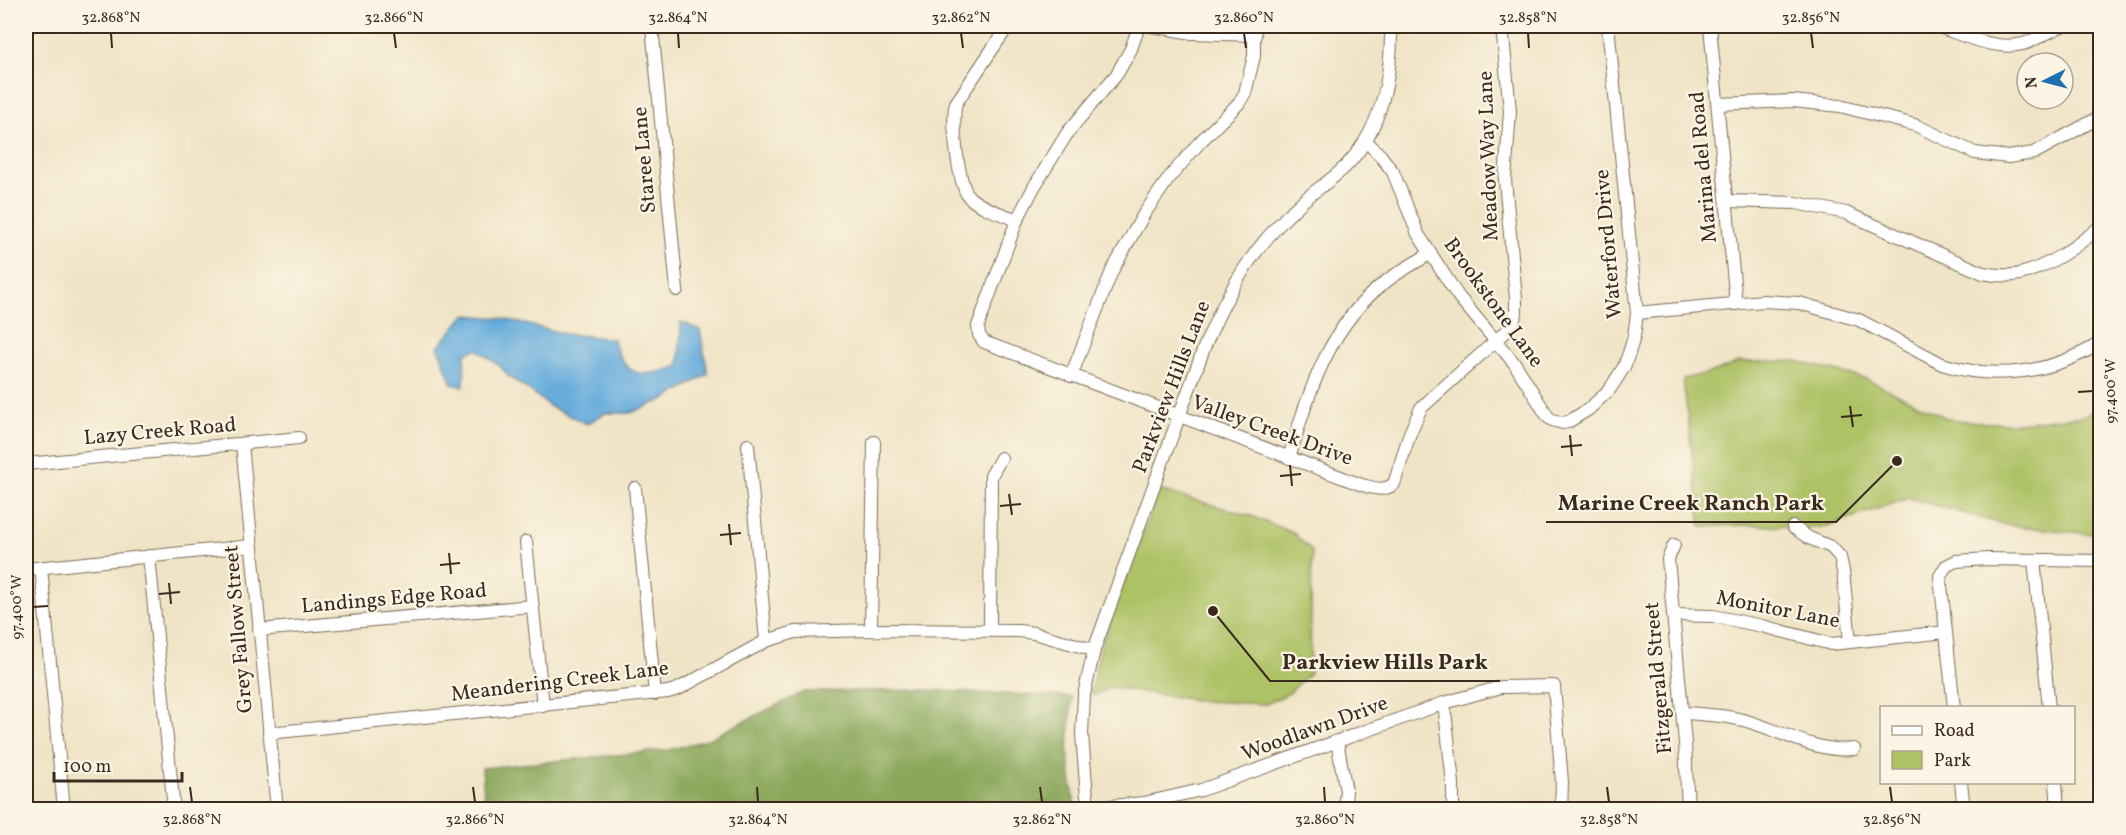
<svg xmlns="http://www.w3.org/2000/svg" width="2126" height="835" font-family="Vollkorn,serif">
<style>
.green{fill:#adc165;stroke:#747642;stroke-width:1.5}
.forest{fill:#8aa75a;stroke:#62683c;stroke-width:1.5}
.water{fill:#65acdc;stroke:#506b7d;stroke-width:1.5}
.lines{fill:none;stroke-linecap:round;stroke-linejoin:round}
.minor-casing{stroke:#7a6b59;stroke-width:14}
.minor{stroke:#fff;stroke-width:12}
.ticks{fill:none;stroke:#3b2a1e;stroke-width:2}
.labels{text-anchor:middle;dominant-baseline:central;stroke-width:4.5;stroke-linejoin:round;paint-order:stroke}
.street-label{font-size:21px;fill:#3b2a1e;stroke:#fcf5e5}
.leader{fill:none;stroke:#3b2a1e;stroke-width:2}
.callout-dot{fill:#3b2a1e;stroke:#fcf5e5;stroke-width:2}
.callout-label{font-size:22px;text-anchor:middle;font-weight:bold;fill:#3b2a1e;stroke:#fcf5e5;stroke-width:4.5;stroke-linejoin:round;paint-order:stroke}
.neatline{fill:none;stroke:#3b2a1e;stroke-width:2}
.ticks-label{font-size:15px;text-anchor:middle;fill:#3b2a1e}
</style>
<rect width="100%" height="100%" fill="#fcf5e5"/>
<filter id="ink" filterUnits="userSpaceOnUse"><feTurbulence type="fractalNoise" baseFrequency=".0167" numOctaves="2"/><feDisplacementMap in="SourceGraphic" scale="12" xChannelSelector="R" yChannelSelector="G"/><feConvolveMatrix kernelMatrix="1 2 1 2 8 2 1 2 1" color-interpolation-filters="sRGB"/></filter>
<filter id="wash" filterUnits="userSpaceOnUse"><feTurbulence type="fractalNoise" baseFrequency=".008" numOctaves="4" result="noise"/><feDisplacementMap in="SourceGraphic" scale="24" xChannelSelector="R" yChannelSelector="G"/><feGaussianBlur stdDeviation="1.35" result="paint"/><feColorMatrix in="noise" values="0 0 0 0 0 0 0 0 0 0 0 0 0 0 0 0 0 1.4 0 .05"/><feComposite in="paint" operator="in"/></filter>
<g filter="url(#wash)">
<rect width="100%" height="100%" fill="#f0e4c6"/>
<!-- green -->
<g class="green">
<path d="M1797,361L1866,379L1949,419L1988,423H2018L2083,416L2100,409V535L2006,525L1909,498L1821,528L1747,525L1701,527L1683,379L1718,371L1738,362Z"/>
<path d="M1159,490L1251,516L1293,533L1312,551L1310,673L1289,693L1266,704L1202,701L1109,687L1094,696L1091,691L1101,645Z"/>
</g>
<!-- forest -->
<path class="forest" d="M920,690L1072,697L1068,751L1075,809H485L482,768L669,750L706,740L804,692Z"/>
<!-- water -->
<path class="water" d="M465,315L500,318L566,334L613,339C624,379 643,379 679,366L681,322L700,330L708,374L665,399L630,413H605L587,424L549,406L533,393L509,377L501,367L476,349L465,354L464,386L452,384L438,347Z"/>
</g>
<g filter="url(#ink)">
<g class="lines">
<!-- minor casing -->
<g class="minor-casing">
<g id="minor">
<path d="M652,26L677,290"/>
<path d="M1008,26L956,103C951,119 958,188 970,198C983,209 1003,214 1017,220"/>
<path d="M1139,26L1131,49L1117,74L1068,132L1034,187L1017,220L978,326L979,335L984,342L1362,485C1374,488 1383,492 1394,484L1410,433L1421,408L1511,327L1516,314V299L1505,180L1510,111L1502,26"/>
<path d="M1151,26L1192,33L1255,35"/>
<path d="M1710,26L1736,304"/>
<path d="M1936,26C1962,34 1994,51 2023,44C2036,40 2049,31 2062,26"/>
<path d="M1718,104L1793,101L1840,106L1915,125L1975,153L2008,157L2034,153L2100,117"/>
<path d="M1366,141L1381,156L1393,172L1418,234L1458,296L1515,364L1548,417L1552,420L1563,423L1568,422L1589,409L1610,389L1624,367L1629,353L1634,337L1637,313L1608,26"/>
<path d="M1727,201L1796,203L1846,213L1983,273C1995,275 2008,277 2020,274C2050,266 2077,246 2100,227"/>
<path d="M1637,313L1763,301L1799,303L1859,320L1942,364C1995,381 2053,373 2100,343"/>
<path d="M1071,376L1112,271L1144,214L1169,178L1199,143L1239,103L1245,93L1254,56V26"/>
<path d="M242,444L277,810"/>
<path d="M748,445L766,641"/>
<path d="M1289,458C1309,392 1329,323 1388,280C1401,270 1417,262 1431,253"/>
<path d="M26,464L299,438"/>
<path d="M635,488L655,694"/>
<path d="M1793,527L1809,538L1831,547L1840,557L1843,571L1850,642"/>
<path d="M526,542L543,706"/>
<path d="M1674,545L1668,559L1685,743L1688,810"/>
<path d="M149,556L174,810"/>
<path d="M2034,560L2049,708"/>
<path d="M41,567L64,810"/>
<path d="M26,569L251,546"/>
<path d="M1673,615L1713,616L1762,626L1831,644L1946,632"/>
<path d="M259,630L533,606"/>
<path d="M871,630L874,442"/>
<path d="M990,630L991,476L1001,458"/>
<path d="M1444,703L1453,783V810"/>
<path d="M1954,708L1940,576L1946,566L1956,561L1988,559L2100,561"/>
<path d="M1683,713C1703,714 1723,715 1743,720C1781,730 1814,753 1854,749"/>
<path d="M269,733L668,692L678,689L766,641L795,632L871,630L1019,631L1034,633L1094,650"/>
<path d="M1337,741L1346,791L1344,810"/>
<path d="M1961,782L1964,810"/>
<path d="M2056,782L2058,810"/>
<path d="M1088,808L1144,803L1201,790L1444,703L1501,687L1554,686L1562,782L1561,810"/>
<path d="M1688,809L1699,807L1713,810"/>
<path d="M1088,810L1082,734L1084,695L1094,650L1204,348C1220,309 1240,269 1268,237C1279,224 1291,212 1303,201C1317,189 1333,179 1346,166C1382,129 1392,75 1391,26"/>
</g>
</g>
<!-- minor -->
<use href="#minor" class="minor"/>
</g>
</g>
<!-- ticks -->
<path class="ticks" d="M111,33L112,48M394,33L396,48M678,33L679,48M961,33L963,48M1244,33L1246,48M1528,33L1529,48M1811,33L1813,48M2078,392L2093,391M1850,406L1853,427M1841,417L1862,415M1570,435L1572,456M1561,447L1582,445M1290,465L1292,486M1280,476L1301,474M1009,494L1012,515M1000,506L1021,504M729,524L731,545M720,535L741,533M449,553L451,574M440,565L460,563M169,583L171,604M159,594L180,592M33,607L48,606M190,787L192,802M473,787L475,802M757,787L758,802M1040,787L1042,802M1324,787L1325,802M1607,787L1609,802M1890,787L1892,802"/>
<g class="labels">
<!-- street labels -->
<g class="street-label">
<text transform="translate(1489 156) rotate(-92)">Meadow Way Lane</text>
<text transform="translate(645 160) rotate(-95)">Staree Lane</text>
<text transform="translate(1704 167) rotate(-95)">Marina del Road</text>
<text transform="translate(1609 244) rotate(-95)">Waterford Drive</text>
<text transform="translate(1493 303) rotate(54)">Brookstone Lane</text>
<text transform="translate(1172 387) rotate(-69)">Parkview Hills Lane</text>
<text transform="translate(1272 431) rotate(20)">Valley Creek Drive</text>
<text transform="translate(160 432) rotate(-5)">Lazy Creek Road</text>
<text transform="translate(394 599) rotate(-5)">Landings Edge Road</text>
<text transform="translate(1778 610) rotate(11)">Monitor Lane</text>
<text transform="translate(239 629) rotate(-95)">Grey Fallow Street</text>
<text transform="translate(1659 678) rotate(-95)">Fitzgerald Street</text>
<text transform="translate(560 682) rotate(-7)">Meandering Creek Lane</text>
<text transform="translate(1315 729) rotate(-20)">Woodlawn Drive</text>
</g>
</g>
<!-- callouts -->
<path class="leader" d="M1897 461L1836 522H1546M1213 611L1270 681H1500"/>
<g class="callout-dot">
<circle cx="1897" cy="461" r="6"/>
<circle cx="1213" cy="611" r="6"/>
</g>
<g class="callout-label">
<text x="1691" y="510">Marine Creek Ranch Park</text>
<text x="1385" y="669">Parkview Hills Park</text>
</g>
<!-- margin -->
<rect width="2126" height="835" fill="none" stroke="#fcf5e5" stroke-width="66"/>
<!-- legend -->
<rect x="1880" y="706" width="195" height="78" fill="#fcf5e5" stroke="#afa495" stroke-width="1.5"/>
<rect x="1892" y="726" width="30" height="9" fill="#ffffff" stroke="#afa495" stroke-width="1.5"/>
<text x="1934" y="736" font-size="18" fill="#3b2a1e">Road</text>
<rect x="1892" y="751" width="30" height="18" fill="#adc165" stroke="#afa495" stroke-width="1.5"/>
<text x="1934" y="766" font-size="18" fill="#3b2a1e">Park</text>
<!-- north arrow -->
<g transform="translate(2045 81) rotate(264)"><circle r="28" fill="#fcf5e5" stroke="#afa495" stroke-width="1.5"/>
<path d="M0-4.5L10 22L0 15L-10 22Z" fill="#1f6fb2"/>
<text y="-9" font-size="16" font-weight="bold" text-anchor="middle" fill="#3b2a1e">N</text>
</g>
<!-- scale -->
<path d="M54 772v9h128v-9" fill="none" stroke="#3b2a1e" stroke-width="3"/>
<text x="63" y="772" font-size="18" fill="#3b2a1e" stroke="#fcf5e5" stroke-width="4.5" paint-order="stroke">100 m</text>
<rect x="33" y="33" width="2060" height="769" class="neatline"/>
<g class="ticks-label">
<text x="111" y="22">32.868°N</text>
<text x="394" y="22">32.866°N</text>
<text x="678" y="22">32.864°N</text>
<text x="961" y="22">32.862°N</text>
<text x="1244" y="22">32.860°N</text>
<text x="1528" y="22">32.858°N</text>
<text x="1811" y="22">32.856°N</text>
<text transform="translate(2110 391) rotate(-90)" y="5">97.400°W</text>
<text transform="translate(16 607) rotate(-90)" y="5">97.400°W</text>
<text x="192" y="824">32.868°N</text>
<text x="475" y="824">32.866°N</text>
<text x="758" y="824">32.864°N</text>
<text x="1042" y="824">32.862°N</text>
<text x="1325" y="824">32.860°N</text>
<text x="1609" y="824">32.858°N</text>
<text x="1892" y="824">32.856°N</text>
</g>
</svg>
